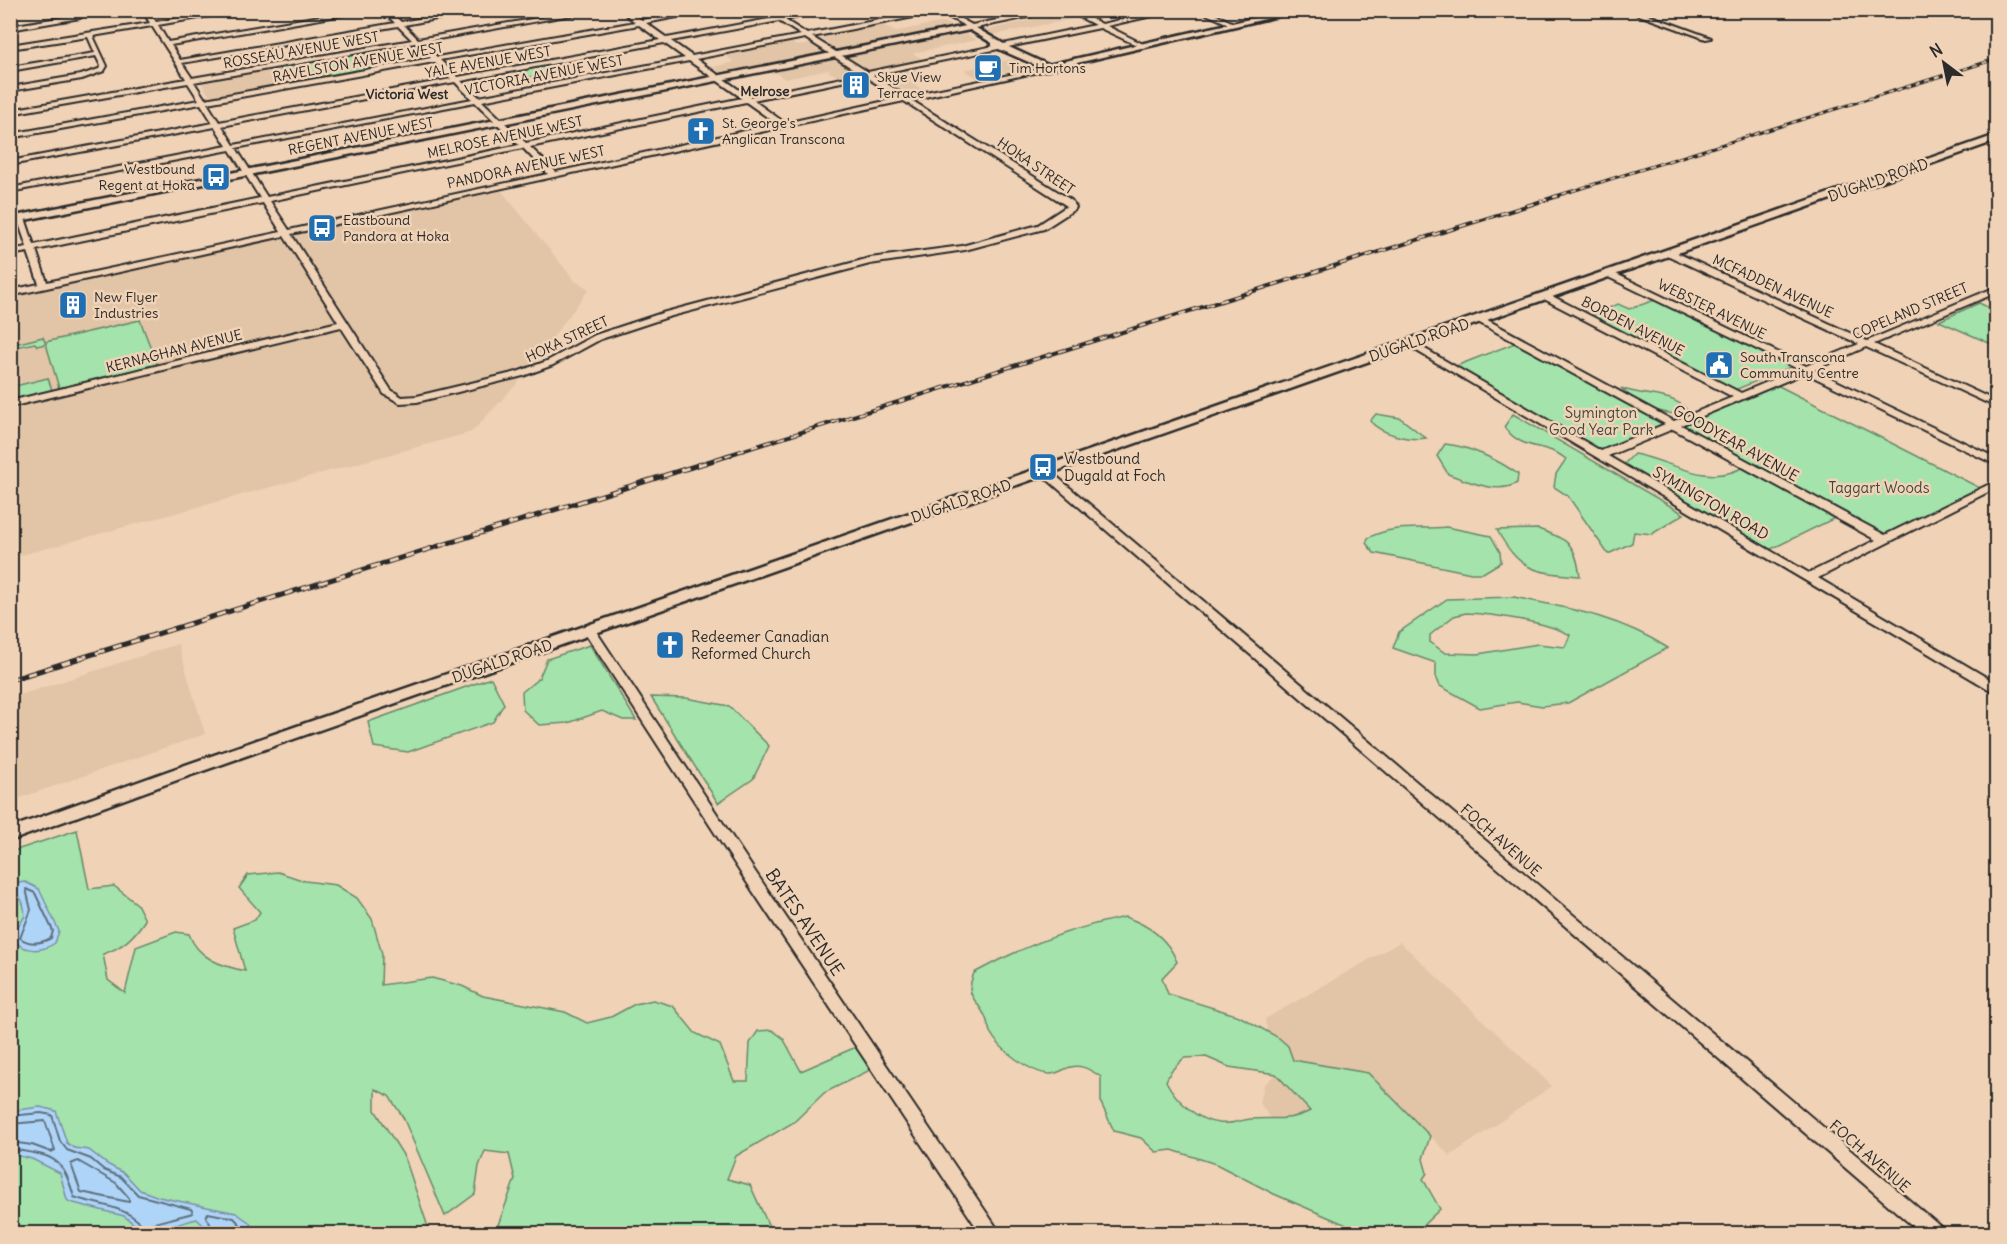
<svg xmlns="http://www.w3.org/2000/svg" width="2007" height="1244" font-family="Delius,sans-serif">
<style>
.built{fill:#e2c4a6}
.green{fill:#a4e3ab;stroke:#68876b;stroke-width:1.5;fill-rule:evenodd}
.water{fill:#aed4f8;stroke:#7a90a6;stroke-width:1.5}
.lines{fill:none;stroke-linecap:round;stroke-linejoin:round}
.shore{stroke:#5f6f7d;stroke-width:2}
.minor-casing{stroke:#2b2b2b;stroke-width:4}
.major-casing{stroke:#2b2b2b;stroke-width:5}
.minor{fill:#f0d2b6;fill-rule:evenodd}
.major{fill:#f0d2b6;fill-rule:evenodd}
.rail-far2-casing{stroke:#2b2b2b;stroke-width:3}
.rail-far1-casing{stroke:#2b2b2b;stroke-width:4}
.rail-casing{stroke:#2b2b2b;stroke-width:5}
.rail-far2{stroke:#f0d2b6;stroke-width:1.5;stroke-dasharray:5;stroke-linecap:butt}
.rail-far1{stroke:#f0d2b6;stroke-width:2;stroke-dasharray:7;stroke-linecap:butt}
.rail{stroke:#f0d2b6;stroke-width:3;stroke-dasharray:9;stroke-linecap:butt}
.labels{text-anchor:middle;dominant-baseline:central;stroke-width:5;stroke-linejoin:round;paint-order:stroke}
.far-street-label{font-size:14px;fill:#2b2b2b;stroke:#f0d2b6}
.far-poi-label{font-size:14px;fill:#2b2b2b;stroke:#f0d2b6;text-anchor:start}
.far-neighbourhood-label{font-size:14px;font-weight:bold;fill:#2b2b2b;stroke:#f0d2b6}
.street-label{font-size:15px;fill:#2b2b2b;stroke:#f0d2b6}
.park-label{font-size:15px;fill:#3d473e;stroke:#f0d2b6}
.poi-label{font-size:15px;fill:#2b2b2b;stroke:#f0d2b6;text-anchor:start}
.near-street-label{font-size:18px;fill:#2b2b2b;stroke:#f0d2b6}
</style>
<rect width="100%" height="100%" fill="#f0d2b6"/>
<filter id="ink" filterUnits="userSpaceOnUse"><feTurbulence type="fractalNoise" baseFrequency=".0167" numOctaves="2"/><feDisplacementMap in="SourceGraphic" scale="12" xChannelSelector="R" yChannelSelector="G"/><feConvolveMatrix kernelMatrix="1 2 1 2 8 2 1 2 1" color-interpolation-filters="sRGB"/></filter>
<g filter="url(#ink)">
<!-- built -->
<g class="built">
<path d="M1066,12L1078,18L993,35L987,30Z"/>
<path d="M944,22L955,28L723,75L713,67L734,62L722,53L787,40L797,46L810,44L815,47L829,44L818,37L884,25L894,31L887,33Z"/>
<path d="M966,34L977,40L913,53L925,61L907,65L926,77L908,80L923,90L909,93L849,57Z"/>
<path d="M835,59L859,74L840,78L828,71L833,69L785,79L775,72Z"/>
<path d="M1013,59L1029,67L978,78L964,70Z"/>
<path d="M279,68L284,75L308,71L314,79L211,98L201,82Z"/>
<path d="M500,189L575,281L589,289L524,376L472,432L11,558V297Z"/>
<path d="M178,644L205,734L11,801V698Z"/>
<path d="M1400,942L1552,1086L1450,1156L1368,1073L1305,1062L1310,1111L1297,1118L1272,1121L1260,1103L1264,1085L1292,1059L1279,1038L1268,1034L1265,1019Z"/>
</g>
<!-- green -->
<g class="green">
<path d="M383,50L390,57L375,59L382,67L314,79L308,72L284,75L279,68Z"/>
<path d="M556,64L564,71L520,79L513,72Z"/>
<path d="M1655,300L1793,366L1735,390L1590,316L1618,304L1629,309Z"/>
<path d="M1979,303L1996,311V346L1939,321Z"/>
<path d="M140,320L157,364L59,388L46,344L37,346L35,343L11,348V345L43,337L45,342Z"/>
<path d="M1515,343L1664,424L1600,451L1456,366Z"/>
<path d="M48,378L52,390L11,400V387Z"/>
<path d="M1773,383L1984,490L1885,540L1765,477L1835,518L1765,552L1621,467L1634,454C1670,460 1708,489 1745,466L1673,425Z"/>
<path d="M1621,388C1642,397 1672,392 1687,410L1686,414C1661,415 1639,406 1621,388Z"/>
<path d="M1376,414L1400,418L1426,438C1409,441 1381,434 1370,421Z"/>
<path d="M1513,414L1684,514L1652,534L1634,532L1632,543L1608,554L1568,496L1554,487L1556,474L1566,459C1543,441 1524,453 1504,427Z"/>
<path d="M1445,444C1469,446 1498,460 1518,474L1517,483C1498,495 1467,481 1448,474L1437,456Z"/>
<path d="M1446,527L1491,536L1500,552L1501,562L1483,573H1471L1374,553L1366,543L1368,538C1394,524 1418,530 1446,527Z"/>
<path d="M1538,529C1569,540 1575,543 1580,576C1534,572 1520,572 1497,530Z"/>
<path d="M1514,597C1569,608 1620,617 1668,648L1568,703L1542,706L1517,702L1480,708L1440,686L1436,677V663L1393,648L1399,632L1447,599ZM1466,613C1492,614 1548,622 1570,635L1565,647L1538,644L1478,654L1445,653L1430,642V635L1454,616Z"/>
<path d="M590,645L636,720H623L602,711L568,723L539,725L523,710L522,692L539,678L547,659Z"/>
<path d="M491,678L504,704L493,722L408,752L374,747L368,722Z"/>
<path d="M651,697L686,698L729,706L769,746L753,779L718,803Z"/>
<path d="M77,830L89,889L114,886L137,904L145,920C134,937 122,948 103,954L108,980L125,993L136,947L176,932L189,934C198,959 222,966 245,971L233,928L255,920L260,912L239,888L248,875L278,872L305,881L336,885L357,898L372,919L382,954L381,985L432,978L462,986L483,996L565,1012L587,1023L611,1017L635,1004L653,1000L673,1006L695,1033L720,1045L734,1081H748L750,1043L758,1031L772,1030L783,1038L801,1071L856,1047L872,1069L824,1093L794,1122L736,1156L727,1179L750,1185L772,1233H491L498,1225L515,1179L509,1154L485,1151L479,1166L475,1194L445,1216L403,1117L389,1096L375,1089V1110L405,1158L430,1233H11L10,852Z"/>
<path d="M1125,917C1149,925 1168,939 1177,962L1162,978L1168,994L1239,1016L1279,1038L1288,1046L1293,1060L1368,1073L1430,1136L1423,1159L1427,1173L1423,1179L1440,1209L1415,1233H1370L1358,1230L1274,1194L1216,1164L1172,1150L1156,1152L1141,1138L1114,1131L1101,1103V1077C1088,1068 1078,1062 1063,1070C1059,1072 1055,1074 1050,1074C1030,1073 999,1049 990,1032C988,1026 987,1019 984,1014C973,995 965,996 974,973C1023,946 1070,928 1125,917ZM1206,1057L1229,1067L1276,1074L1310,1111C1289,1122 1272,1117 1251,1119C1240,1120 1230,1125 1219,1123C1197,1121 1175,1099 1166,1081L1171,1071L1184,1058Z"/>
</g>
<!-- water -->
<g class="water">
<path d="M25,882L39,889L59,931L55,943C42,952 24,953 13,939V934L25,916C24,905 23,895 11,894V884Z"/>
<path d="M40,1107L56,1111L67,1143L74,1148L89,1150L107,1164L124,1173L140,1190L159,1197L236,1213L249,1222L255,1233H211L197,1219C181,1223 147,1234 132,1233L135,1225L124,1216L70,1202L67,1200L60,1173L32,1159L11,1154V1111Z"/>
</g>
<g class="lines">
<!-- shore -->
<g class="shore">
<path d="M26,889L35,893L53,931L51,938C40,944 30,945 20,938L31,910Z"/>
<path d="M10,1116L41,1113L52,1115L60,1141L67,1150L91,1159L104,1170L121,1177L138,1195L191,1209L193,1213L143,1226C125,1205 99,1206 74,1197C62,1154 52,1156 10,1149"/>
<path d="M10,1124L45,1121L55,1150L51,1152L32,1145L10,1142"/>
<path d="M78,1161L116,1183L129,1198V1202L81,1192L71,1164Z"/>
<path d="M216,1234L206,1217L208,1213L234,1218L249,1234"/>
</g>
<!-- minor casing -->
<g class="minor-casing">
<g id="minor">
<path d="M10,10H17L10,13Z"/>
<path d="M75,10H81L83,15L80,18L10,30V26L76,15Z"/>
<path d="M142,10H148L156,22L227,10H245L158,25L168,42L355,10H372L171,45L180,60L395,23L382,10H389L401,22L468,10H485L404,25L418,39L583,10H599L422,42L437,57L635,22L620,10H628L642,20L697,10H713L646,23L667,38L774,18L762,10H770L781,17L816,10H832L785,20L807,34L930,10H945L972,25L1047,10H1062L971,29L939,12L812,37L868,72L1095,25L1066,10H1075L1102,24L1165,10H1179L1107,26L1145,45V47L1143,48L1100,28L873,75L906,96L1049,67V69L1047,70L911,100L1071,200L1076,207L1075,209L1044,229L965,250L870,264L668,317L601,339L553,365L523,376L417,402L400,403L384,394L341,327L10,407V401L338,322L284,236L10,296V290L39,284L28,252L10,255V250L27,247L17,218L18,216L25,218L34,245L260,198L230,150L10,192V188L227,146L215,127L10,165V161L213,123L201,104L10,138V134L199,100L188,83L10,114V110L186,79L152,26L93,36L107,66L104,71L82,79L10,91V87L81,75L99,69L101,66L96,56L10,71V67L95,53L88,37L10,49V45L150,23ZM779,21L801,35L692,56L671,41ZM639,25L660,40L458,77L440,60ZM398,26L412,40L192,78L182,63ZM805,38L861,74L749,97L696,59ZM415,43L431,58L205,99L194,82ZM664,43L685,58L479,97L461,81ZM689,61L742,98L526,143L482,101ZM434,62L451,79L219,122L207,103ZM866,77L899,98L785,123L753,100ZM455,82L472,99L234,145L222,126ZM904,101L1067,206L1038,225L962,246L870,258L662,313L595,335L547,361L517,372L417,396L402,397L391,390L291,234ZM475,102L519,145L267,197L236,148ZM746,102L777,124L556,172L530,147ZM523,148L548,174L289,230L270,201ZM263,203L281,232L47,282L36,250Z"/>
<path d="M1197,10H1206L1238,25L1233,26Z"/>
<path d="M1625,10H1635L1711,38L1706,39Z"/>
<path d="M1667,251H1673L1867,341L1996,287V293L1874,344L1996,401V407L1866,347L1814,370L1996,458V465L1805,373L1681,425L1885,535L1996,481V488L1818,578L1996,683V692L1992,691L1405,344L1410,341L1413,342L1601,451L1665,424L1476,321V317H1482L1674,421L1733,397L1542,298V294H1548L1741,393L1798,369L1606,276V272H1612L1806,366L1859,344L1667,255ZM1673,429L1876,540L1809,573L1608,456Z"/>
<path d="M1045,469L1049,470L1942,1228L1945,1234H1922L1041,474L1040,472L1041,470Z"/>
<path d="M590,627L594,628L756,873L1001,1234H981L746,881L584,631Z"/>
</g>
</g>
<!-- major casing -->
<g class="major-casing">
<g id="major">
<path d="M1289,10H1304L1047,70L992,46V43L970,30L10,223V217L971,25L1009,47L1048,65Z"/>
<path d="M1996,135V141L180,779L10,841V828L168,771Z"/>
</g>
</g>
<!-- minor -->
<use href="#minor" class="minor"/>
<!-- major -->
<use href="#major" class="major"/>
<!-- rail-far2 casing -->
<g class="rail-far2-casing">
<g id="rail-far2">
<path d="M1640,12L1647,10"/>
<path d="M1553,197L1996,59"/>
</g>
</g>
<!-- rail-far1 casing -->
<g class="rail-far1-casing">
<path id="rail-far1" d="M725,456L1558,196"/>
</g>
<!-- rail casing -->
<g class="rail-casing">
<path id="rail" d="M10,680L730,455"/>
</g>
<!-- rail-far2 -->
<use href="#rail-far2" class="rail-far2"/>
<!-- rail-far1 -->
<use href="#rail-far1" class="rail-far1"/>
<!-- rail -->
<use href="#rail" class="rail"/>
</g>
</g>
<!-- icons -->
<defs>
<g id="cafe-square" transform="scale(1.5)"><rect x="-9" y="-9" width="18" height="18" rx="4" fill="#1f6fb2" stroke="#f0d2b6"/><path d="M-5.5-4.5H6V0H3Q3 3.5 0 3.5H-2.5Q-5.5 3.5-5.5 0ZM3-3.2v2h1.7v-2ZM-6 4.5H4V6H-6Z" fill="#fff"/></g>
<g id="building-square" transform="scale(1.5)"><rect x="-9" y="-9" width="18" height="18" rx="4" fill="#1f6fb2" stroke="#f0d2b6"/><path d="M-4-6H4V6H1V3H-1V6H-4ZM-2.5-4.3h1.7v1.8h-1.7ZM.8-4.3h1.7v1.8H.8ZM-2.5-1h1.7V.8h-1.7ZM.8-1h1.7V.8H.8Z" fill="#fff"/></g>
<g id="church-square" transform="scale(1.5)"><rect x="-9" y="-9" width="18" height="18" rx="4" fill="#1f6fb2" stroke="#f0d2b6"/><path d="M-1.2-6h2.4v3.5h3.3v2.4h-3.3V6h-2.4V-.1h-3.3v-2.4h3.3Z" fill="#fff"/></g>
<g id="bus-square" transform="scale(1.5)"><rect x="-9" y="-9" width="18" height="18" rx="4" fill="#1f6fb2" stroke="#f0d2b6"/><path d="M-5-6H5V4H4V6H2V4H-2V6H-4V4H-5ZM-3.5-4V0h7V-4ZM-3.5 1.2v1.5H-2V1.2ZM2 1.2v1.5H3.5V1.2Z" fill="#fff"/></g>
<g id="civic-square" transform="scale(1.5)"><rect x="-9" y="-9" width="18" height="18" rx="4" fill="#1f6fb2" stroke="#f0d2b6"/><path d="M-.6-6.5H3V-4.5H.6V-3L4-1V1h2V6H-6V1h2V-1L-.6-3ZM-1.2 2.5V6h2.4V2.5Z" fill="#fff"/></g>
</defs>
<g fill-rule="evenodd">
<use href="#cafe-square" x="988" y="68"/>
<use href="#building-square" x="856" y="85"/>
<use href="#church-square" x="701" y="131"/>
<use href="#bus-square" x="216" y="177"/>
<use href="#bus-square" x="322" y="228"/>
<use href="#building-square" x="73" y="305"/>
<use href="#civic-square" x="1719" y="365"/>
<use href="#bus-square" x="1043" y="467"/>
<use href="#church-square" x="670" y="645"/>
</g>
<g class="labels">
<!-- far-street labels -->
<g class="far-street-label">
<text transform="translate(301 50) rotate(-10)">ROSSEAU AVENUE WEST</text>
<text transform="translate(358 62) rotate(-10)">RAVELSTON AVENUE WEST</text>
<text transform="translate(488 62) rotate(-10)">YALE AVENUE WEST</text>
<text transform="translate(544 75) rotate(-11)">VICTORIA AVENUE WEST</text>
<text transform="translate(361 136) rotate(-11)">REGENT AVENUE WEST</text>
<text transform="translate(505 137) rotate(-12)">MELROSE AVENUE WEST</text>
<text transform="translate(1036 166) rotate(34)">HOKA STREET</text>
<text transform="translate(526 167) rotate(-12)">PANDORA AVENUE WEST</text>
<text transform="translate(1773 286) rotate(25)">MCFADDEN AVENUE</text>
<text transform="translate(1712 309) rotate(26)">WEBSTER AVENUE</text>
<text transform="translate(1910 311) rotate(-23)">COPELAND STREET</text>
<text transform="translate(1633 326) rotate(27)">BORDEN AVENUE</text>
<text transform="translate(567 339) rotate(-25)">HOKA STREET</text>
<text transform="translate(174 351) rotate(-14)">KERNAGHAN AVENUE</text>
</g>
<!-- far-poi labels -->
<g class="far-poi-label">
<text x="1009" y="68">Tim Hortons</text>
<text x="877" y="77">Skye View<tspan x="877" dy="16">Terrace</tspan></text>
<text x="722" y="123">St. George's<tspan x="722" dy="16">Anglican Transcona</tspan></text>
<text x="195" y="169" text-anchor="end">Westbound<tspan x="195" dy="16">Regent at Hoka</tspan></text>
<text x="343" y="220">Eastbound<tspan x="343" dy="16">Pandora at Hoka</tspan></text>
<text x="94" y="297">New Flyer<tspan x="94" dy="16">Industries</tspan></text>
<text x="1740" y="357">South Transcona<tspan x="1740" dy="16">Community Centre</tspan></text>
</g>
<!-- far-neighbourhood labels -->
<g class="far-neighbourhood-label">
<text x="765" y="91">Melrose</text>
<text x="407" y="94">Victoria West</text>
</g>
<!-- street labels -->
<g class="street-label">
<text transform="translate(1878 180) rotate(-19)">DUGALD ROAD</text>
<text transform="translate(1419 340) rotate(-19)">DUGALD ROAD</text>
<text transform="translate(1736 443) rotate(29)">GOODYEAR AVENUE</text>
<text transform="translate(961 501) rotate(-19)">DUGALD ROAD</text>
<text transform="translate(1711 503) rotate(30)">SYMINGTON ROAD</text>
<text transform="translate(502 661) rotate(-19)">DUGALD ROAD</text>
<text transform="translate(1501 840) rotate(41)">FOCH AVENUE</text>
<text transform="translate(1870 1156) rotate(41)">FOCH AVENUE</text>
</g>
<!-- park labels -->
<g class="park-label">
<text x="1601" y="412">Symington<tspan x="1601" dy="17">Good Year Park</tspan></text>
<text x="1879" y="487">Taggart Woods</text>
</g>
<!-- poi labels -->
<g class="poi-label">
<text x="1064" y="458">Westbound<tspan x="1064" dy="17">Dugald at Foch</tspan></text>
<text x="691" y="636">Redeemer Canadian<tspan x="691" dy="17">Reformed Church</tspan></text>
</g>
<!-- near-street labels -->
<g class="near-street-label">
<text transform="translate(805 922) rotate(56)">BATES AVENUE</text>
</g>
</g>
<!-- margin -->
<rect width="2007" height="1244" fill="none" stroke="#f0d2b6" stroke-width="36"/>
<rect x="18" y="18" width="1971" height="1208" fill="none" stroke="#2b2b2b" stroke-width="2" filter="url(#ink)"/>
<!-- north arrow -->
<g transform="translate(1944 63) rotate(328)" stroke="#f0d2b6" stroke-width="4.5" paint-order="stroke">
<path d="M0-4.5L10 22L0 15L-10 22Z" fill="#2b2b2b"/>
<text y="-9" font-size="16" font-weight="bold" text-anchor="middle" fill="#2b2b2b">N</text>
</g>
</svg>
